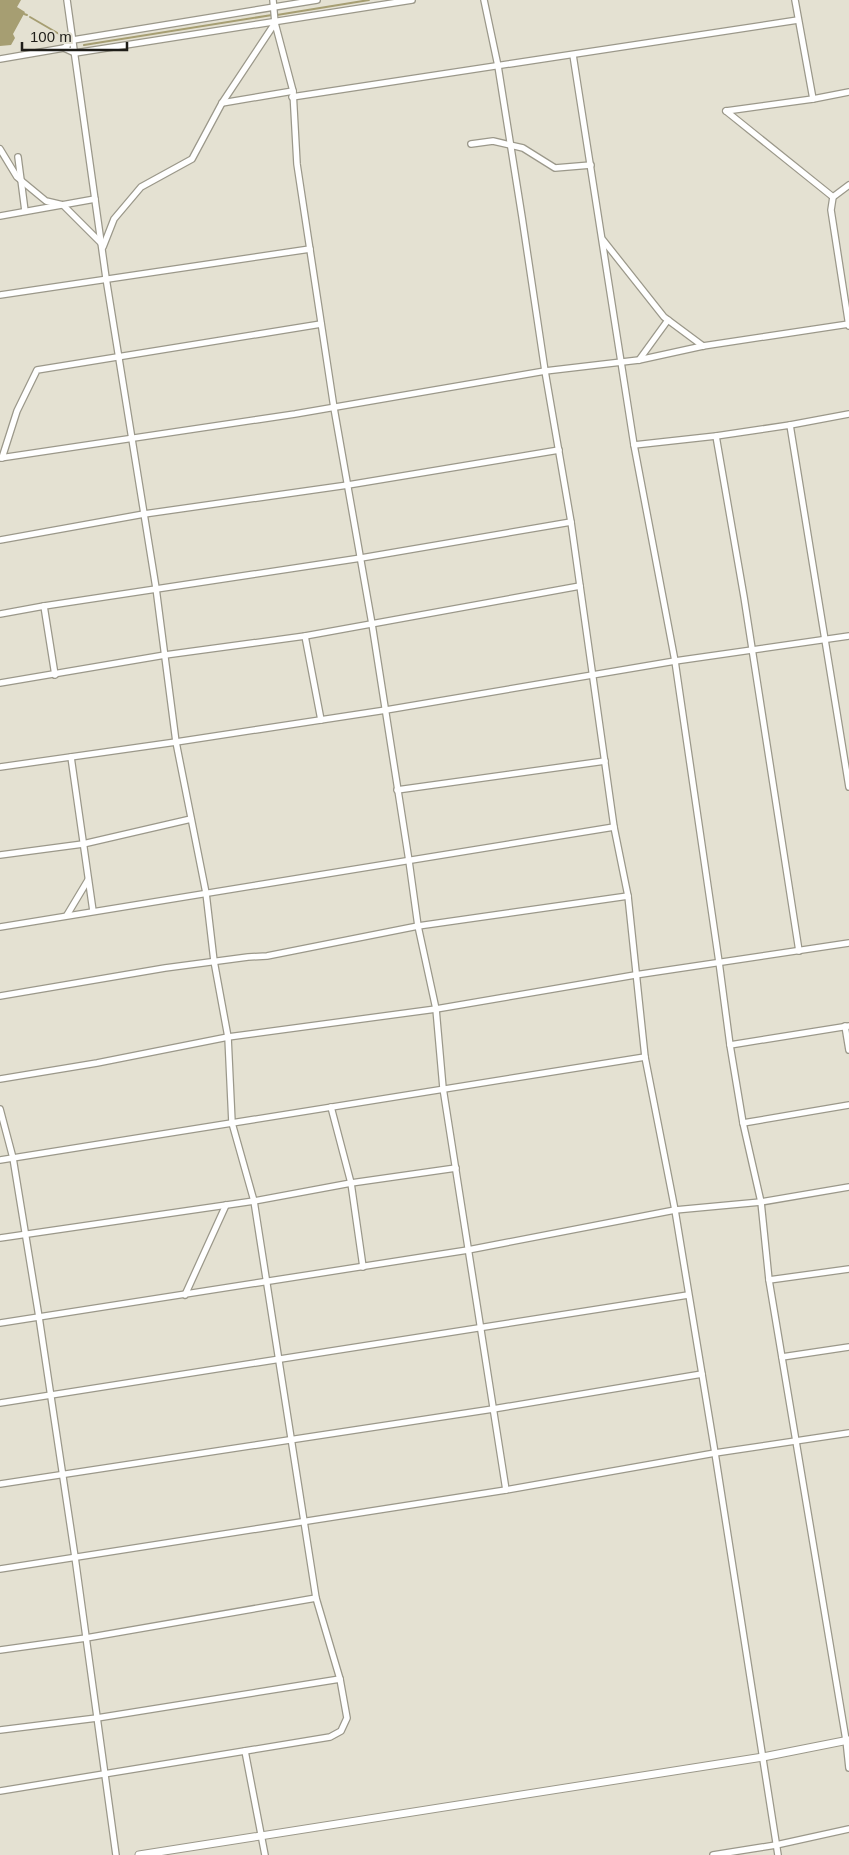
<svg xmlns="http://www.w3.org/2000/svg" width="849" height="1855" font-family="Helvetica,sans-serif">
<style>
.water{fill:#a69e72}
.lines{fill:none;stroke-linecap:round;stroke-linejoin:round}
.stream{stroke:#a69e72;stroke-width:2}
.minor-casing{stroke:#9b988a;stroke-width:8}
.tertiary-casing{stroke:#9b988a;stroke-width:9}
.minor{stroke:#fff;stroke-width:5.5}
.tertiary{stroke:#fff;stroke-width:7}
</style>
<rect width="100%" height="100%" fill="#e4e1d2"/>
<!-- water -->
<path class="water" d="M0,0H21L17,7L25,12L13,34L15,38L11,45L0,46Z"/>
<g class="lines">
<!-- stream -->
<g class="stream">
<path d="M24,14L27,15"/>
<path d="M277,15L369,0"/>
<path d="M30,17L66,38"/>
<path d="M84,45L272,15"/>
</g>
<!-- minor casing -->
<g class="minor-casing">
<g id="minor">
<path d="M273,0L275,23L293,91L297,164L334,408L372,624L409,861L418,926L436,1009L443,1088L506,1490"/>
<path d="M317,0L73,40L64,48L75,53L412,0"/>
<path d="M484,0L498,66L522,217L545,371L571,522L614,827L628,896L645,1057L675,1210L715,1453L778,1855"/>
<path d="M795,0L813,99"/>
<path d="M573,55L634,445L675,661L719,962L730,1045L743,1123L761,1202L769,1280L846,1740L849,1768"/>
<path d="M0,59L64,48"/>
<path d="M292,97L798,20"/>
<path d="M222,103L293,91"/>
<path d="M726,111L833,197"/>
<path d="M726,111L813,99L849,92"/>
<path d="M471,144L493,141L523,148L555,168L591,165"/>
<path d="M0,149L17,177L46,201L63,205L101,243"/>
<path d="M18,157L25,211"/>
<path d="M0,216L95,199"/>
<path d="M603,240L664,317L703,346"/>
<path d="M103,247L114,219L141,187L192,159L222,103L275,23"/>
<path d="M0,295L310,249"/>
<path d="M849,326L831,210L833,197L849,185"/>
<path d="M639,360L668,320"/>
<path d="M790,425L849,414"/>
<path d="M716,436L744,597L799,951"/>
<path d="M634,445L716,436L790,425L849,787"/>
<path d="M0,458L295,414L545,371L639,360L703,346L849,324"/>
<path d="M2,458L17,411L37,370L321,324"/>
<path d="M0,540L144,514L348,485L559,450"/>
<path d="M44,606L55,675"/>
<path d="M0,614L44,606L361,558L571,522"/>
<path d="M305,636L321,720"/>
<path d="M0,683L165,655L305,636L580,586"/>
<path d="M71,757L93,911"/>
<path d="M0,767L176,742L386,710L675,661L849,636"/>
<path d="M397,790L605,761"/>
<path d="M0,855L83,844L191,819"/>
<path d="M67,915L88,880"/>
<path d="M0,927L614,827"/>
<path d="M0,996L165,968L248,957L267,956L418,926L628,896"/>
<path d="M845,1026L849,1050"/>
<path d="M730,1045L849,1026"/>
<path d="M0,1079L97,1063L228,1037L436,1009L635,975L849,943"/>
<path d="M331,1107L351,1183L363,1267"/>
<path d="M0,1109L13,1158L39,1317L75,1557L116,1855"/>
<path d="M743,1123L849,1105"/>
<path d="M0,1160L645,1057"/>
<path d="M0,1238L254,1201L351,1183L456,1168"/>
<path d="M769,1280L849,1269"/>
<path d="M185,1295L226,1205"/>
<path d="M0,1323L468,1250L675,1210L761,1202L849,1187"/>
<path d="M782,1357L849,1347"/>
<path d="M0,1403L688,1295"/>
<path d="M0,1484L493,1409L702,1374"/>
<path d="M0,1569L506,1490L715,1453L849,1433"/>
<path d="M0,1650L86,1638L316,1598"/>
<path d="M0,1730L97,1718L340,1679"/>
<path d="M245,1751L265,1855"/>
<path d="M0,1791L330,1737L341,1731L347,1718L340,1679L316,1598L254,1201L232,1123L228,1037L214,961L206,893L176,742L156,588L106,278L67,0"/>
<path d="M713,1855L776,1845L849,1829"/>
</g>
</g>
<!-- tertiary casing -->
<g class="tertiary-casing">
<path id="tertiary" d="M139,1855L763,1757L849,1740"/>
</g>
<!-- minor -->
<use href="#minor" class="minor"/>
<!-- tertiary -->
<use href="#tertiary" class="tertiary"/>
</g>
<!-- scale -->
<path d="M22 42v8h105v-8" fill="none" stroke="#1e1d18" stroke-width="2.5"/>
<text x="30" y="42" font-size="15" fill="#1e1d18" stroke="#e4e1d2" stroke-width="4" paint-order="stroke">100 m</text>
</svg>
